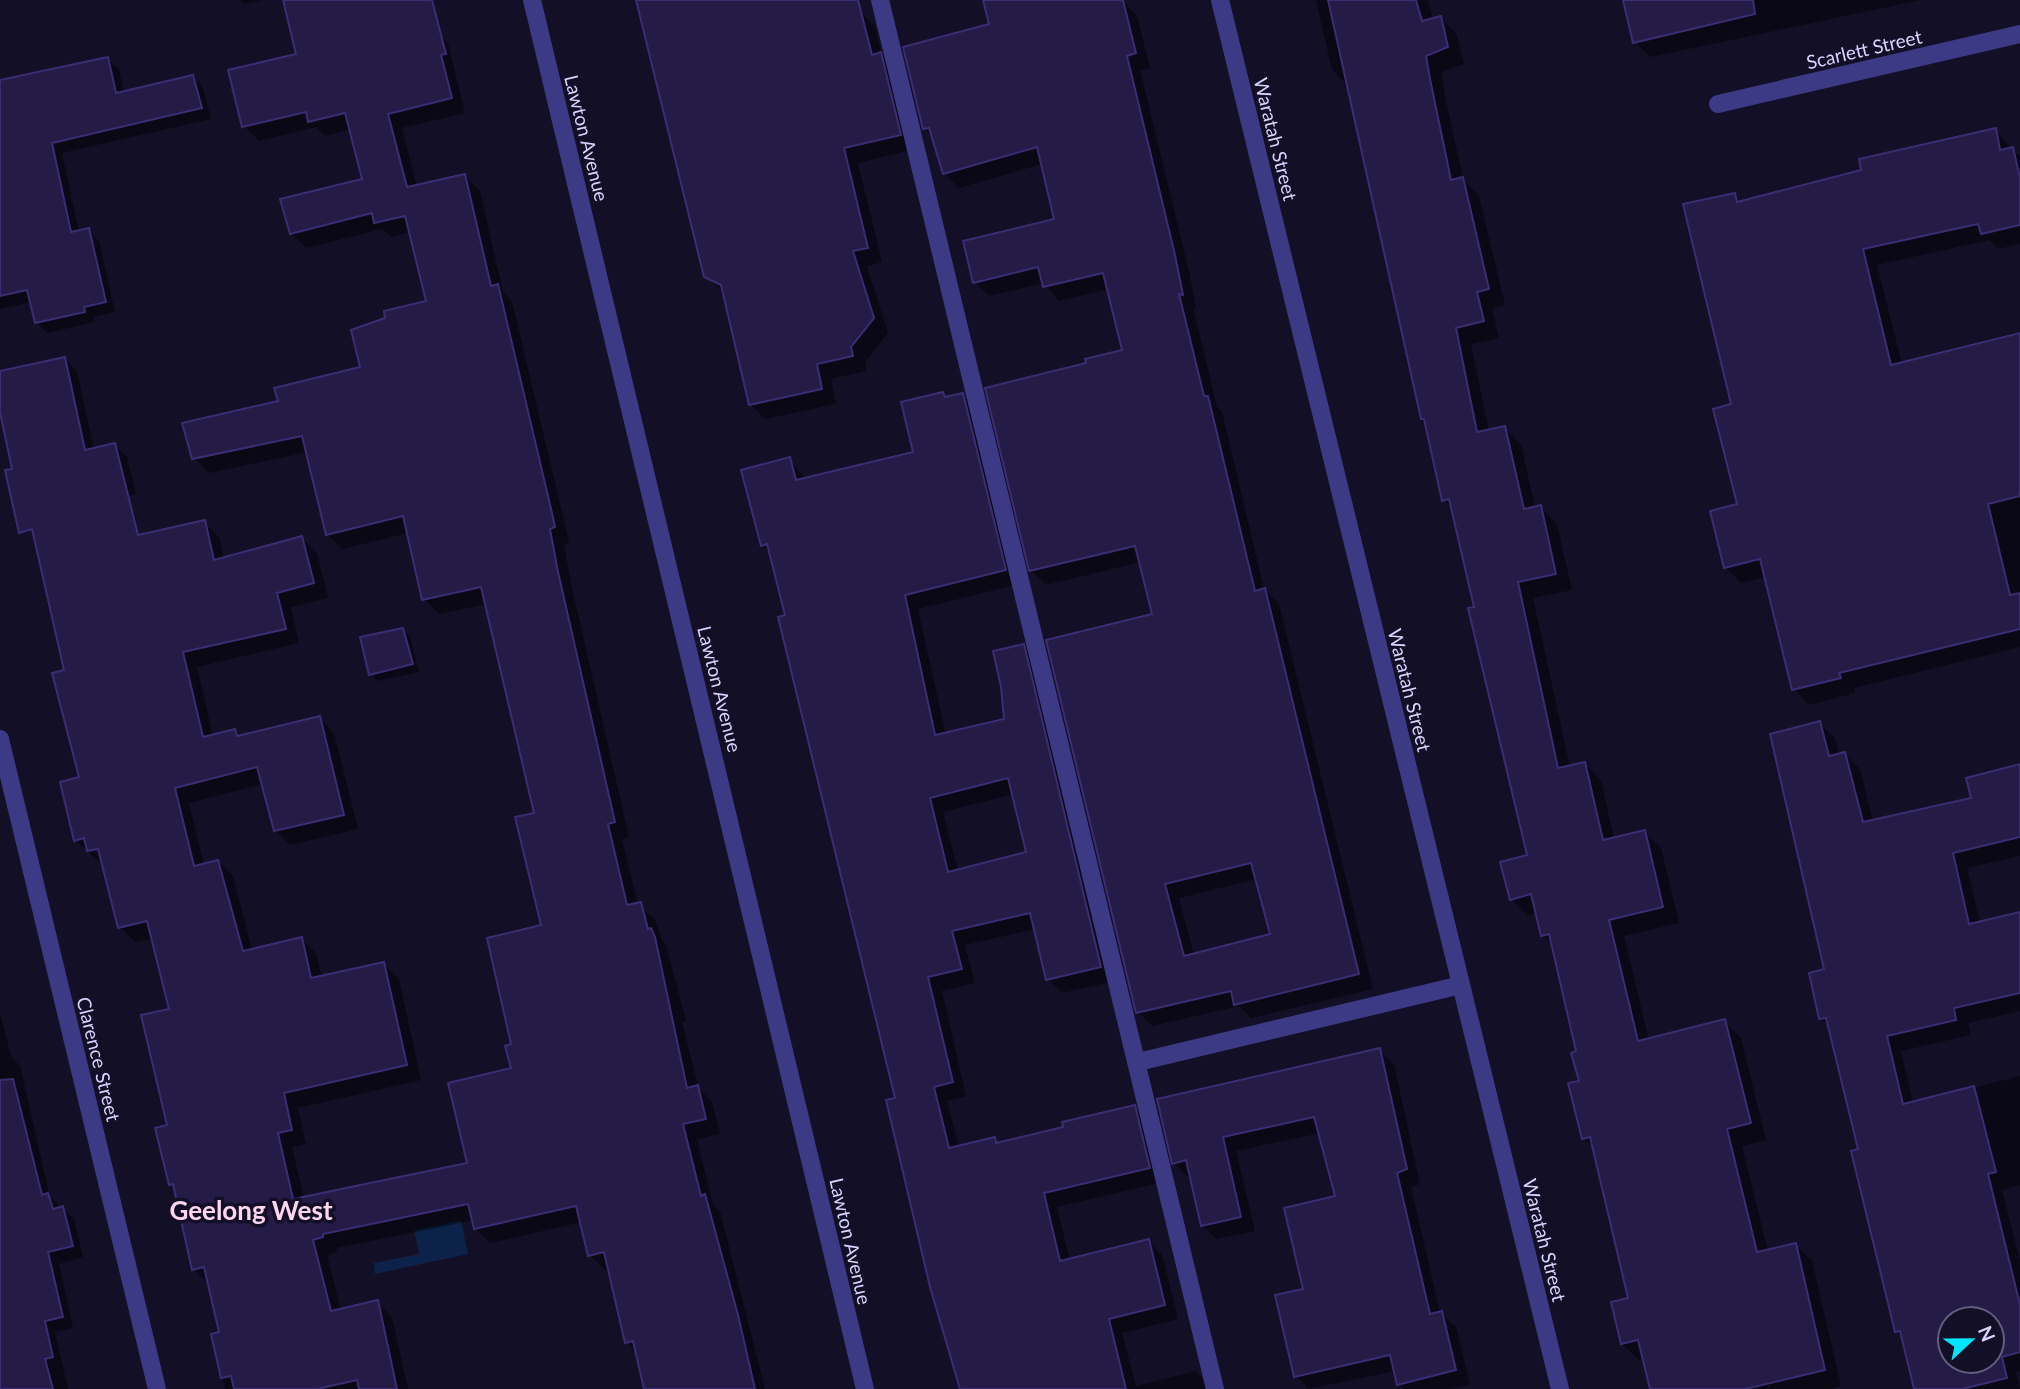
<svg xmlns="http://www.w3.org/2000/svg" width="2020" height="1389" font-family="Lato,sans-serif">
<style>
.water{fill:#0c2248}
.shadow{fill:#0007;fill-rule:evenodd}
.building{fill:#241b47;stroke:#3b2d73;stroke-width:2;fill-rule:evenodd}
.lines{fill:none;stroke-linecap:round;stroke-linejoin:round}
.service{stroke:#3d3a85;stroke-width:18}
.minor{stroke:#3d3a85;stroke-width:18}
.labels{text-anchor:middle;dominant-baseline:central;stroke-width:7;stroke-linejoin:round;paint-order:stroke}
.street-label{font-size:19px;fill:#d9d4ff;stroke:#130f26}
.district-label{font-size:26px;font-weight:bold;fill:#ffd6f0;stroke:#130f26}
</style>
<rect width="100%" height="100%" fill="#130f26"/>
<!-- water -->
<path class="water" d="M461,1220L468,1254L375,1274L374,1263L419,1254L414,1230Z"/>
<!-- shadow -->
<g class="shadow">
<path d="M240,0H262L244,4Z"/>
<path d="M285,0H432L442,37L448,43L465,113L402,128L417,187L465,176L480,191L503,292L512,301L569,542L564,545L572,588L629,837L622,839L638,905L655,919L661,939L666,945L686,1021L682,1022L698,1087L712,1102L720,1134L697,1139L713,1205L720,1211L765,1389H646L638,1354L627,1342L609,1269L605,1270L590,1255L582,1222L490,1243L475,1228L474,1220L337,1248V1252L327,1255L341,1310L377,1302L392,1317L408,1389H225L213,1335L221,1334L208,1284L193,1269L176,1190L170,1184L171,1011L153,938L135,942L120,927L105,867L75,840L81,778L66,672L204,522L219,537L224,559L302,538L317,553L328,598L291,607L299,643L197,667L213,736L235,731L240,737L319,718L334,733L358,829L290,845L275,830L263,784L189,803L204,865L218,861L233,876L252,950L301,938L316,953L322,978L384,964L399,979L421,1080L298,1108L306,1144L292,1147L304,1198L470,1164L513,1070V1045L543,926L536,814L486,604L439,614L424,599L409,533L342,549L327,534L308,452L209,473L194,458L280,402L362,368L428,303L411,232L391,237L382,229L306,248L291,233L364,180L351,129L325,136L316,127L259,141L244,126L298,55Z"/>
<path d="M638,0H808L860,11L875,26L882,56L895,69L915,149L858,163L882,262L867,266L888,333L865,362L867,371L831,379L836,404L765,419L750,404L724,293L705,276Z"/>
<path d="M985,0H1122L1137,16L1150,68L1140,70L1189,271L1196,308L1193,307L1217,407L1222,412L1264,589L1279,604L1373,989L1251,1018L1239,1006L1152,1026L1138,1012L1154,615L1141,562L1046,585L1031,570L1089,364L1124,351L1109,289L1059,301L1044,283L989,296L975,282L1056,220L1042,164L959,188L945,174L934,138L925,129L992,26ZM1257,879L1272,936L1194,955L1179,898Z"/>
<path d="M1316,0H1428L1433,20L1441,18L1457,35L1464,64L1442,72L1445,97L1463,179L1479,196L1505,305L1492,308L1499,338L1471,344L1489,431L1504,428L1521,444L1535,508L1540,507L1557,524L1572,590L1533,598L1570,767L1585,764L1601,780L1614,839L1644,832L1661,848L1679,923L1624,936L1649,1040L1724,1021L1741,1038L1766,1140L1742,1146L1768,1251L1795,1245L1812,1261L1841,1386L1830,1389H1651L1644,1359L1639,1360L1622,1344L1630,1299L1594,1148L1584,1138L1578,1053L1553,945L1543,935L1537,913L1528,916L1511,899L1529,857L1477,608L1453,509L1444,500L1423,419L1347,85L1332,70Z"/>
<path d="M1625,0H1921L1650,57L1635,42Z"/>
<path d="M108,59L119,69L124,93L193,77L203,88L211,119L62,153L79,232L88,230L99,241L115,312L93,317L95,322L47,333L36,322L31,302L0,309V82Z"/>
<path d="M1995,130L2020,157V244L1998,249L1989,240L1877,265L1902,364L2020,336V647L1854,688L1855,693L1809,705L1794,689L1766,577L1741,583L1725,567L1739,506L1733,405L1734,195L1742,202L1864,171Z"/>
<path d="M65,359L77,371L94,450L114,445L127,457L136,494L27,519L0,403V373Z"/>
<path d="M943,394L948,399L963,395L977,409L1019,584L918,609L946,735L1005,720L1023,646L1037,660L1115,981L1062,993L1048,979L1036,929L965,945L975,983L942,991L966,1096L947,1101L959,1147L994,1139L1000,1144L1065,1129L1134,1106L1148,1121L1163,1182L1057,1207L1070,1261L1148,1241L1162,1255L1178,1319L1122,1333L1136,1386L1196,1371L1211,1389H962L787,616L771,554L762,545L790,459L805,479L915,454ZM1014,794L1029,854L958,871L943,812Z"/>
<path d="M403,629L410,637L419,672L377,681L370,674Z"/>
<path d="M1819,723L1835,738L1839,755L1844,754L1860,769L1873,822L1974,799L2020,766V856L1967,868L1980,923L2020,914V1011L1968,1023L1971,1035L1901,1051L1913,1103L2020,1076V1185L2002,1190L2020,1261V1371L2016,1372L2020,1389H1916L1904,1339L1896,1332L1860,1150L1830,1028L1821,1018L1827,971ZM1950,1319H1992V1361H1950Z"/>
<path d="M0,1013L11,1056L20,1066L50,1197L74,1219L83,1257L59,1264L73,1328L55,1332L68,1389H0Z"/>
<path d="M1379,1050L1394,1064L1420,1184L1411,1187L1440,1313L1456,1327L1470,1384L1450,1389H1404L1398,1384L1395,1371L1309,1389L1296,1376L1305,1290L1337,1198L1320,1133L1236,1151L1255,1231L1216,1239L1202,1225L1192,1176L1188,1177L1174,1163Z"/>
</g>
<!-- building -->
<g class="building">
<path d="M283,0H432L446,54L441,55L452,98L388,114L407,187L465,174L491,286L498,284L552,513L555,527L550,529L558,572L615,822L608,824L627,905L641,902L648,929L651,928L655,937L687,1088L698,1085L706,1119L683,1124L701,1196L705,1194L738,1315L755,1389H644L633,1341L625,1343L604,1252L588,1256L576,1206L474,1229L468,1204L323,1234V1237L313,1240L331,1311L378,1300L397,1389H359L357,1380L317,1389H234L231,1376L221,1378L211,1334L219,1332L204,1267L192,1270L173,1184L169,1185L155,1128L167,1125L141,1015L169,1009L147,921L118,928L98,849L87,851L84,838L74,841L60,782L79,777L52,673L64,670L32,529L19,533L5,470L12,469L0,412V371L65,357L85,450L115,443L138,535L205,520L214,560L302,536L314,583L277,593L286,629L183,652L203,737L235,729L237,736L320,716L344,815L274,831L257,767L175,788L194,866L218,860L243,951L302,937L311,978L384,962L407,1065L284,1093L292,1130L278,1133L293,1199L467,1163L448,1083L511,1068L505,1046L511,1044L487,938L541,925L515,817L534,813L481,587L422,600L403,516L326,535L302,436L192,459L182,423L278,401L274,388L360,367L351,330L385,318L384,311L426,301L405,216L374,223L372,213L290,234L280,199L362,179L345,113L308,122L306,112L242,127L228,70L296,54Z"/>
<path d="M636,0H858L872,55L881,52L901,135L844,148L868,248L853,251L874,318L851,347L853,356L817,364L822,389L749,405L721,285L704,277Z"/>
<path d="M983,0H1123L1136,53L1127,56L1175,255L1183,295L1179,294L1204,396H1208L1255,591L1265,588L1359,974L1234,1005L1231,991L1136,1013L1046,640L1152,614L1135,546L1029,571L985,388L1086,363L1085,359L1122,350L1103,273L1043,287L1038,267L973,283L963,241L1054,219L1037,147L943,174L929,128L923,129L903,47L989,24ZM1251,863L1270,934L1184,956L1165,884Z"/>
<path d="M1328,0H1416L1422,21L1441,16L1448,47L1426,56L1430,79L1451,180L1463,177L1489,289L1477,292L1484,321L1456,328L1477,432L1505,426L1524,509L1541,505L1556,574L1518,582L1558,768L1585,762L1603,840L1645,830L1663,907L1609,920L1638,1041L1725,1019L1751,1123L1727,1129L1757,1252L1796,1243L1825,1370L1745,1389H1650L1638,1340L1621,1344L1611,1302L1628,1298L1590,1137L1582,1139L1568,1083L1579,1081L1571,1053L1576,1051L1549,934L1541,936L1531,894L1510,900L1500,862L1527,855L1468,608L1474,607L1449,499L1442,501L1424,419H1421Z"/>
<path d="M1623,0H1753L1755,14L1633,43Z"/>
<path d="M108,57L116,93L193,75L202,108L52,143L71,232L89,228L106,302L84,307L85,312L35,323L27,290L0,296V80Z"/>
<path d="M1996,128L2000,150L2013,147L2020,178V225L1981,234L1978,224L1863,249L1891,365L2020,333V496L1988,504L2010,595L2020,593V629L1839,673L1841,678L1792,690L1760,559L1724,568L1710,511L1737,504L1713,409L1731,404L1683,204L1735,193L1737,202L1861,170L1859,159Z"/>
<path d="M943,392L945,397L963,393L1006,570L905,595L935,735L1004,719L1001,687L993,651L1024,644L1101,967L1046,980L1030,913L952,931L962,969L928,977L953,1082L934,1087L949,1148L995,1137L996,1143L1063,1127L1062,1122L1135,1105L1150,1168L1044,1193L1060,1261L1149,1239L1165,1305L1109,1319L1126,1389H960L930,1287L886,1100L895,1098L778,617L785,615L767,544L761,546L741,470L790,457L796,480L913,452L901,402ZM1008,778L1026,852L948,872L930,798Z"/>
<path d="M403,628L413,664L369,675L360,637Z"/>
<path d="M1820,721L1829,756L1845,752L1863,822L1971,798L1966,778L2020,764V837L1953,853L1969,924L2020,912V993L1954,1008L1956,1020L1887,1036L1903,1104L1974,1086L1996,1172L1988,1174L2020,1305V1352L2002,1357L2007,1378L1962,1389H1914L1900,1331L1895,1332L1851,1151L1858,1149L1826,1018L1819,1019L1809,973L1824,969L1770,734ZM1950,1319H1992V1361H1950Z"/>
<path d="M1380,1048L1407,1169L1397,1173L1430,1314L1442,1311L1456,1370L1397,1385L1390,1355L1294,1377L1275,1295L1303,1289L1284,1208L1335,1196L1314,1117L1223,1137L1241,1217L1201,1226L1186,1160L1172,1164L1157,1099Z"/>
<path d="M13,1079L42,1195L48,1193L53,1209L63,1206L73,1246L48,1252L63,1317L45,1321L53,1357L45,1359L53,1389H0V1080Z"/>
</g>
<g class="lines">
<!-- service -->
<g class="service">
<path d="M880,0L1215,1389"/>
<path d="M1138,1062L1461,985"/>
</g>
<!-- minor -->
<g class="minor">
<path d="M532,0L865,1389"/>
<path d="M1220,0L1560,1389"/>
<path d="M1718,104L2020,34"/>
<path d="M0,739L157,1389"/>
</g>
</g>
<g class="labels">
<!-- street labels -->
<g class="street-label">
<text transform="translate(1864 49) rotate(-13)">Scarlett Street</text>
<text transform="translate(587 138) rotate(76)">Lawton Avenue</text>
<text transform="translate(1276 139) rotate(76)">Waratah Street</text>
<text transform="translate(720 689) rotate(76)">Lawton Avenue</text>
<text transform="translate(1410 690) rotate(76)">Waratah Street</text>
<text transform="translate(99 1059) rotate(76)">Clarence Street</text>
<text transform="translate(1545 1240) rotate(76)">Waratah Street</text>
<text transform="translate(851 1241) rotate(77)">Lawton Avenue</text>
</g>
<!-- district labels -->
<g class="district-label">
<text x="251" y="1210">Geelong West</text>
</g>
</g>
<!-- north arrow -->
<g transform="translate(1971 1340) rotate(68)"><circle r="33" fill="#130f26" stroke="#625e7d" stroke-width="2"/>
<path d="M0-5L12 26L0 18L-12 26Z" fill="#00e5ff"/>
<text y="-10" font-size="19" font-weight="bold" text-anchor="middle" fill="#d9d4ff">N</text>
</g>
</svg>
